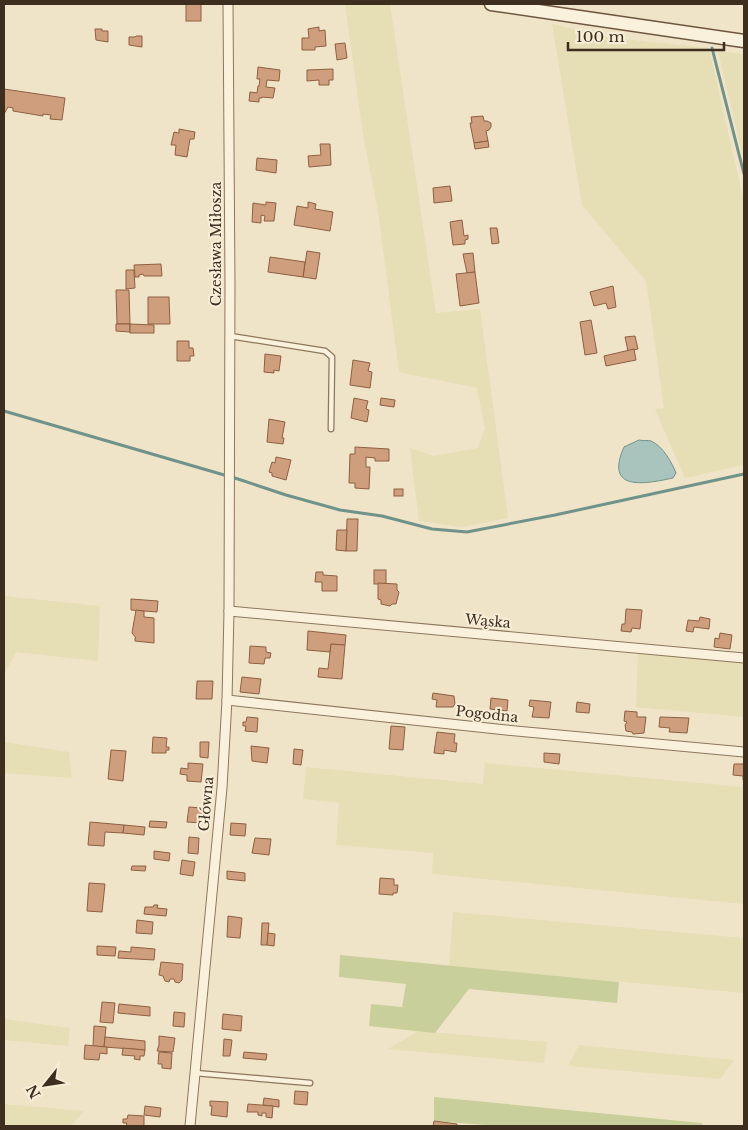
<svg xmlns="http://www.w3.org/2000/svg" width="748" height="1130" font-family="'Libre Baskerville',serif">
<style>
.farmland{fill:#e6deb5}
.green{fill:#c9cf9b}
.water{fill:#a9c4bc;stroke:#6f938a}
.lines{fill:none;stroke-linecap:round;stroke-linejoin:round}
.stream{stroke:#6f938a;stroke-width:3}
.building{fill:#cf9f7d;stroke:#8d5f41}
.lane-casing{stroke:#8d765c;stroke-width:7}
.street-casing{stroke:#8d765c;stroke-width:11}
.secondary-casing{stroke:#6f573f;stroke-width:15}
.lane{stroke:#faf1dc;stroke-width:4.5}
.street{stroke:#faf1dc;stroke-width:9}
.secondary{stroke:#faf1dc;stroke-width:12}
.labels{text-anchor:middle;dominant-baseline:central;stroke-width:4;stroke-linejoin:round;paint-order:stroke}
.street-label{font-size:14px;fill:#3d2e20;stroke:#f7eed8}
</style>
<rect width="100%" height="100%" fill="#f0e4c8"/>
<!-- farmland -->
<g class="farmland">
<path d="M345,4H390L436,313L480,309L508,518L462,527L419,521L410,448L434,456L478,448L485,428L477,388L399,372L378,211L363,135Z"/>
<path d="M552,24L614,38L709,48L744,202V465L685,478L667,437L655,409L664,408L646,281L582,205Z"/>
<path d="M718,51L744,54V161Z"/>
<path d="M4,596L100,606L98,661L16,652L4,674Z"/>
<path d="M638,653L744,662V717L636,707Z"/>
<path d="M4,742L69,752L72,778L4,773Z"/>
<path d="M485,763L744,787V904L432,874L433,853L336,845L339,803L303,799L306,767L483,784Z"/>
<path d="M453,912L744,938V993L449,966Z"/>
<path d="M4,1019L70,1028L68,1046L4,1040Z"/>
<path d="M419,1031L547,1042L544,1063L388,1049Z"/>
<path d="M579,1045L734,1060L720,1079L568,1066Z"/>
<path d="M4,1104L84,1111L71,1126H4Z"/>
</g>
<!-- green -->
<g class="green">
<path d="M340,955L619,982L617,1003L469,989L435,1033L369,1026L371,1004L402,1007L406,984L339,977Z"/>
<path d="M434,1097L702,1123V1126H498L434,1121Z"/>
</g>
<!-- water -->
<path class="water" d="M639,440C643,441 648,440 651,441C663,446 672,463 676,473L673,478C645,484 604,492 624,447Z"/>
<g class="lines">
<!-- stream -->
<g class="stream">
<path d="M712,48L744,174"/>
<path d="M4,411L238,479L286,495L340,510L382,516L432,529L467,532L555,515L744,474"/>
</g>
</g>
<!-- building -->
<g class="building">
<rect x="186" y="4" width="15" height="17"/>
<path d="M319,27V31L325,30L326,46L315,47V50H302V38H309L308,29Z"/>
<path d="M95,29H102V31H108V42L96,40Z"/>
<path d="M136,36H142V47L129,45V37H135Z"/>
<path d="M345,43L347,58L337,60L335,44Z"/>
<path d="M258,67L280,70L279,81L267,80L266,87L275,88L273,98L262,97V98H259V102L249,101L250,92L257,93L258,86H259L260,79H257Z"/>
<path d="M333,69V80H329V85H319V80L307,81V70Z"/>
<path d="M4,89L65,98L62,120L50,119L51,115L43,114V116L13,111V108L8,107L4,114Z"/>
<path d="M483,116L484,121H487L491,123V127L489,130L486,131L488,141L474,143L470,123H472L471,117Z"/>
<path d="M179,129L195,132L194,139H190L187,157L175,155L176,145H171L174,132L179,133Z"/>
<path d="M488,141L489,147L475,149L474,143Z"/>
<path d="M320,144H330L331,165L309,167L308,156L321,155Z"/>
<path d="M257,158L277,160L276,173L256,170Z"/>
<path d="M450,186L452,201L434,203L433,188Z"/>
<path d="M266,202L276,203L274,221H264L265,216L261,215V223L252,222L253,203L266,205Z"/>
<path d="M308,202L316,204L315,209L333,212L330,231L294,225L297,206L308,208Z"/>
<path d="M462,220L464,236L468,235V239L465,240V244L453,245L450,222Z"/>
<path d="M490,228H497L499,243L492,244Z"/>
<path d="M307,251L320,253L316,279L303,277Z"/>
<path d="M473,253L475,272L467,273L463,254Z"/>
<path d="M270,257L305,262L303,277L268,272Z"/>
<path d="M161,264L162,276H144L143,274L139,275V277H135L134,265Z"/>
<path d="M126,270H134L135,288L126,289Z"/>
<path d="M475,272L479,303L460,306L456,274Z"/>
<path d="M613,286L616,307L608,309L606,303L594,306L590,292Z"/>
<path d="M116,290H129L130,324H117Z"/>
<path d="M148,297H169L170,324H148Z"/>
<path d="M591,320L597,353L585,355L580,322Z"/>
<path d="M116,324H130V332L116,331Z"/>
<path d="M130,324L154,325V333H130Z"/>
<path d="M635,336L638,349L628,351L625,337Z"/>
<path d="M177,341H189V348H193L194,356H190V361H177Z"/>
<path d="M634,349L636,360L606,366L604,356Z"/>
<path d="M265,354L281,356L279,371L274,370V373L264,372Z"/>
<path d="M353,360L370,363L368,371L372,372L370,388L350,385Z"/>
<path d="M354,398L368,401L366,409L369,410L367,422L351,418Z"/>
<path d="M381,398L395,400L394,407L380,405Z"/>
<path d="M269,419L285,422L282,438H284L283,444L267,442Z"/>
<path d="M355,447L389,449V461H375V458L366,457V467H370L369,489L355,488V483H349L350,454H355Z"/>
<path d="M276,457L291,460L286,480L272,476V473L269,472L272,462L275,463Z"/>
<rect x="394" y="489" width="9" height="7"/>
<path d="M347,519H358L357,551H346Z"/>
<path d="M337,530H347L346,551L336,550Z"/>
<rect x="374" y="570" width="12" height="14"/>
<path d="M316,572H323V575L337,576V591H322V582H315Z"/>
<path d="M378,583L397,584V590L399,592L396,604H392L390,606L381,604V600L378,599Z"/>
<path d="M131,599L158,601L157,612L131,610Z"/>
<path d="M626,609L642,610L640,629L632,628L631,632L621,631L622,624H625Z"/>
<path d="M136,610L144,611V617L154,618V643L135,641V638H136L132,633Z"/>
<path d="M700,617L710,619L709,629L694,627L693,632L686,631L688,620L699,621Z"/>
<path d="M308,631L346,635L345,645L331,644L330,652L307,650Z"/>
<path d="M720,633L732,635L730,649L714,647L715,638L719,639Z"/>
<path d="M331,644L345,645L342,679L318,677L319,668L328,669Z"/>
<path d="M250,646L266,647V652L271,653L270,658H265L264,664L249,663Z"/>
<path d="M242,677L261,679L259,694L240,692Z"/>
<path d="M197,681H213L212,699H196Z"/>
<path d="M433,693L454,696L455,704L453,707H436L437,700L432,699Z"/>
<path d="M491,698L508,700L507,711L490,709Z"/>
<path d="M530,700L551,702L549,718L532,717L534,707L529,706Z"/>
<path d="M577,702L590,704L589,713L576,712Z"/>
<path d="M625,711L637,712V717H646L644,733L633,734L632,732L626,731L625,725L627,722L624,721Z"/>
<path d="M247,717L258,718L257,732L245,731L246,726H243V722H246Z"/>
<path d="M660,717L689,718L687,733L669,732L670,728L659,727Z"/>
<path d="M391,726L405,727L403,750L389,749Z"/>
<path d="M437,732L455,734L454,743H457L456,752L444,750V754L434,753Z"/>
<path d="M153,737L167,738L166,747H169V750H166V753H152Z"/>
<path d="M200,742H209L208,758L200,757Z"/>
<path d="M251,746L269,748L267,763L252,761Z"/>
<path d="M294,749L303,750L301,765L293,764Z"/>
<path d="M111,750L126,751L123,781L108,779Z"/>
<path d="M544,753L560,754L559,764L544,762Z"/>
<path d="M188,763L203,764L201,782L187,781V775L180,774L181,768L188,769Z"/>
<path d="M734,764H744V780H743V776L733,775Z"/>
<path d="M189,807L202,808L201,823L187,822Z"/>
<path d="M150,821L167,822L166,828L149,827Z"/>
<path d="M90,822L124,825L123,833L105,832L104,846L88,845Z"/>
<path d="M231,823L246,824L245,836L230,835Z"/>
<path d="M124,825L145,827L144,835L123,833Z"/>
<path d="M189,837L199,838L198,854L188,853Z"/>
<path d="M255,838L271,839L269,855L252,853Z"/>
<path d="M154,851L170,853L169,861L154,859Z"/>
<path d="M182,860L195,862L193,876L180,874Z"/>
<path d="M132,866H146L145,871L131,870Z"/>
<path d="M227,871L245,873V881L227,879Z"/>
<path d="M380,878L394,879V885H398L397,893H393V895L379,894Z"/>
<path d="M89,883L105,884L102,912L87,911Z"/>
<path d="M154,905H158L157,908L167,909L166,916L144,914L145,907H153Z"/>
<path d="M228,916L242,918L240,938L227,937Z"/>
<path d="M137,920L153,922L152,934L136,933Z"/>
<path d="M262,923H269L267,945H261Z"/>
<path d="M268,933L275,934L274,946L267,945Z"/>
<path d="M97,946L116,947L115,956L97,955Z"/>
<path d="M131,947L155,949L154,960L118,958L119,951L131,952Z"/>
<path d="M161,962L183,964L182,980L179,983L175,982L174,979H170L169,982L165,981L163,976L159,975Z"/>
<path d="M102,1002L115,1003L113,1023L100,1022Z"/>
<path d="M119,1004L150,1007V1016L118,1013Z"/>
<path d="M174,1012L185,1013L184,1027L173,1026Z"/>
<path d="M223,1014L242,1016L241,1031L222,1029Z"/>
<path d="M94,1026L106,1027L104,1047L93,1046Z"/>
<path d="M159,1036L175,1038L173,1052L157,1051L159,1045Z"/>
<path d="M105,1037L145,1041V1050L104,1047Z"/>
<path d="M224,1039L232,1040L230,1056H223Z"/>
<path d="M85,1045L107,1047V1054L100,1053L99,1060L84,1059Z"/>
<path d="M123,1048L145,1050L144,1056H140V1060L134,1059L135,1056L122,1055Z"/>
<path d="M159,1052L172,1053L171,1069L162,1068V1064H158Z"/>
<path d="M244,1052L267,1054L266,1060L243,1058Z"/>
<path d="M295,1091L308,1092L307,1105L294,1104Z"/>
<path d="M264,1098L279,1100V1107L263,1105Z"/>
<path d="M210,1101L228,1102L227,1117L211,1115L212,1106H210Z"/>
<path d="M248,1104L273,1106L272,1118L266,1117V1113H262V1116L258,1115V1112H247Z"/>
<path d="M145,1106L161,1108L160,1117L144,1115Z"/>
<path d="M128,1115L144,1116V1126H126L127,1123H123V1119H127Z"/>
<path d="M434,1121L457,1124V1126H433Z"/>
</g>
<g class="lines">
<!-- lane casing -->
<g class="lane-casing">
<g id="lane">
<path d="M230,336L325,351L332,357L331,429"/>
<path d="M195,1073L310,1083"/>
</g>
</g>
<!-- street casing -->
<g class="street-casing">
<g id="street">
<path d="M229,611L744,658"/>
<path d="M227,700L506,730L744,752"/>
<path d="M190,1126L222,788L227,700L229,611L230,284L228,4"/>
</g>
</g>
<!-- secondary casing -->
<g class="secondary-casing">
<path id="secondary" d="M491,4L744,41"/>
</g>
<!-- lane -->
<use href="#lane" class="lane"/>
<!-- street -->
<use href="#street" class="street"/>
<!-- secondary -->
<use href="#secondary" class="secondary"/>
</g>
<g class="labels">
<!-- street labels -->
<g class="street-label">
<text transform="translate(216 244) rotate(-90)">Czesława Miłosza</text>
<text transform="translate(488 621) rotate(5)">Wąska</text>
<text transform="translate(487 714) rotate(6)">Pogodna</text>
<text transform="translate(206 804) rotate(-85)">Główna</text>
</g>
</g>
<!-- border -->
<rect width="748" height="1130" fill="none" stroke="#3d2e20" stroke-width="10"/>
<!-- north arrow -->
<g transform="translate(45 1085) rotate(240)" stroke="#f7eed8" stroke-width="4" paint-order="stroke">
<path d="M0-4L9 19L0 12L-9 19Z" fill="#3d2e20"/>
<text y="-8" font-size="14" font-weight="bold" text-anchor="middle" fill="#3d2e20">N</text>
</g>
<!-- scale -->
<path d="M568 42v8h156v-8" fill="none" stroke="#3d2e20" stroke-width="2.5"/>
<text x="576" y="42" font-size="15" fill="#3d2e20" stroke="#f7eed8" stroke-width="4" paint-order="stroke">100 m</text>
</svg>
